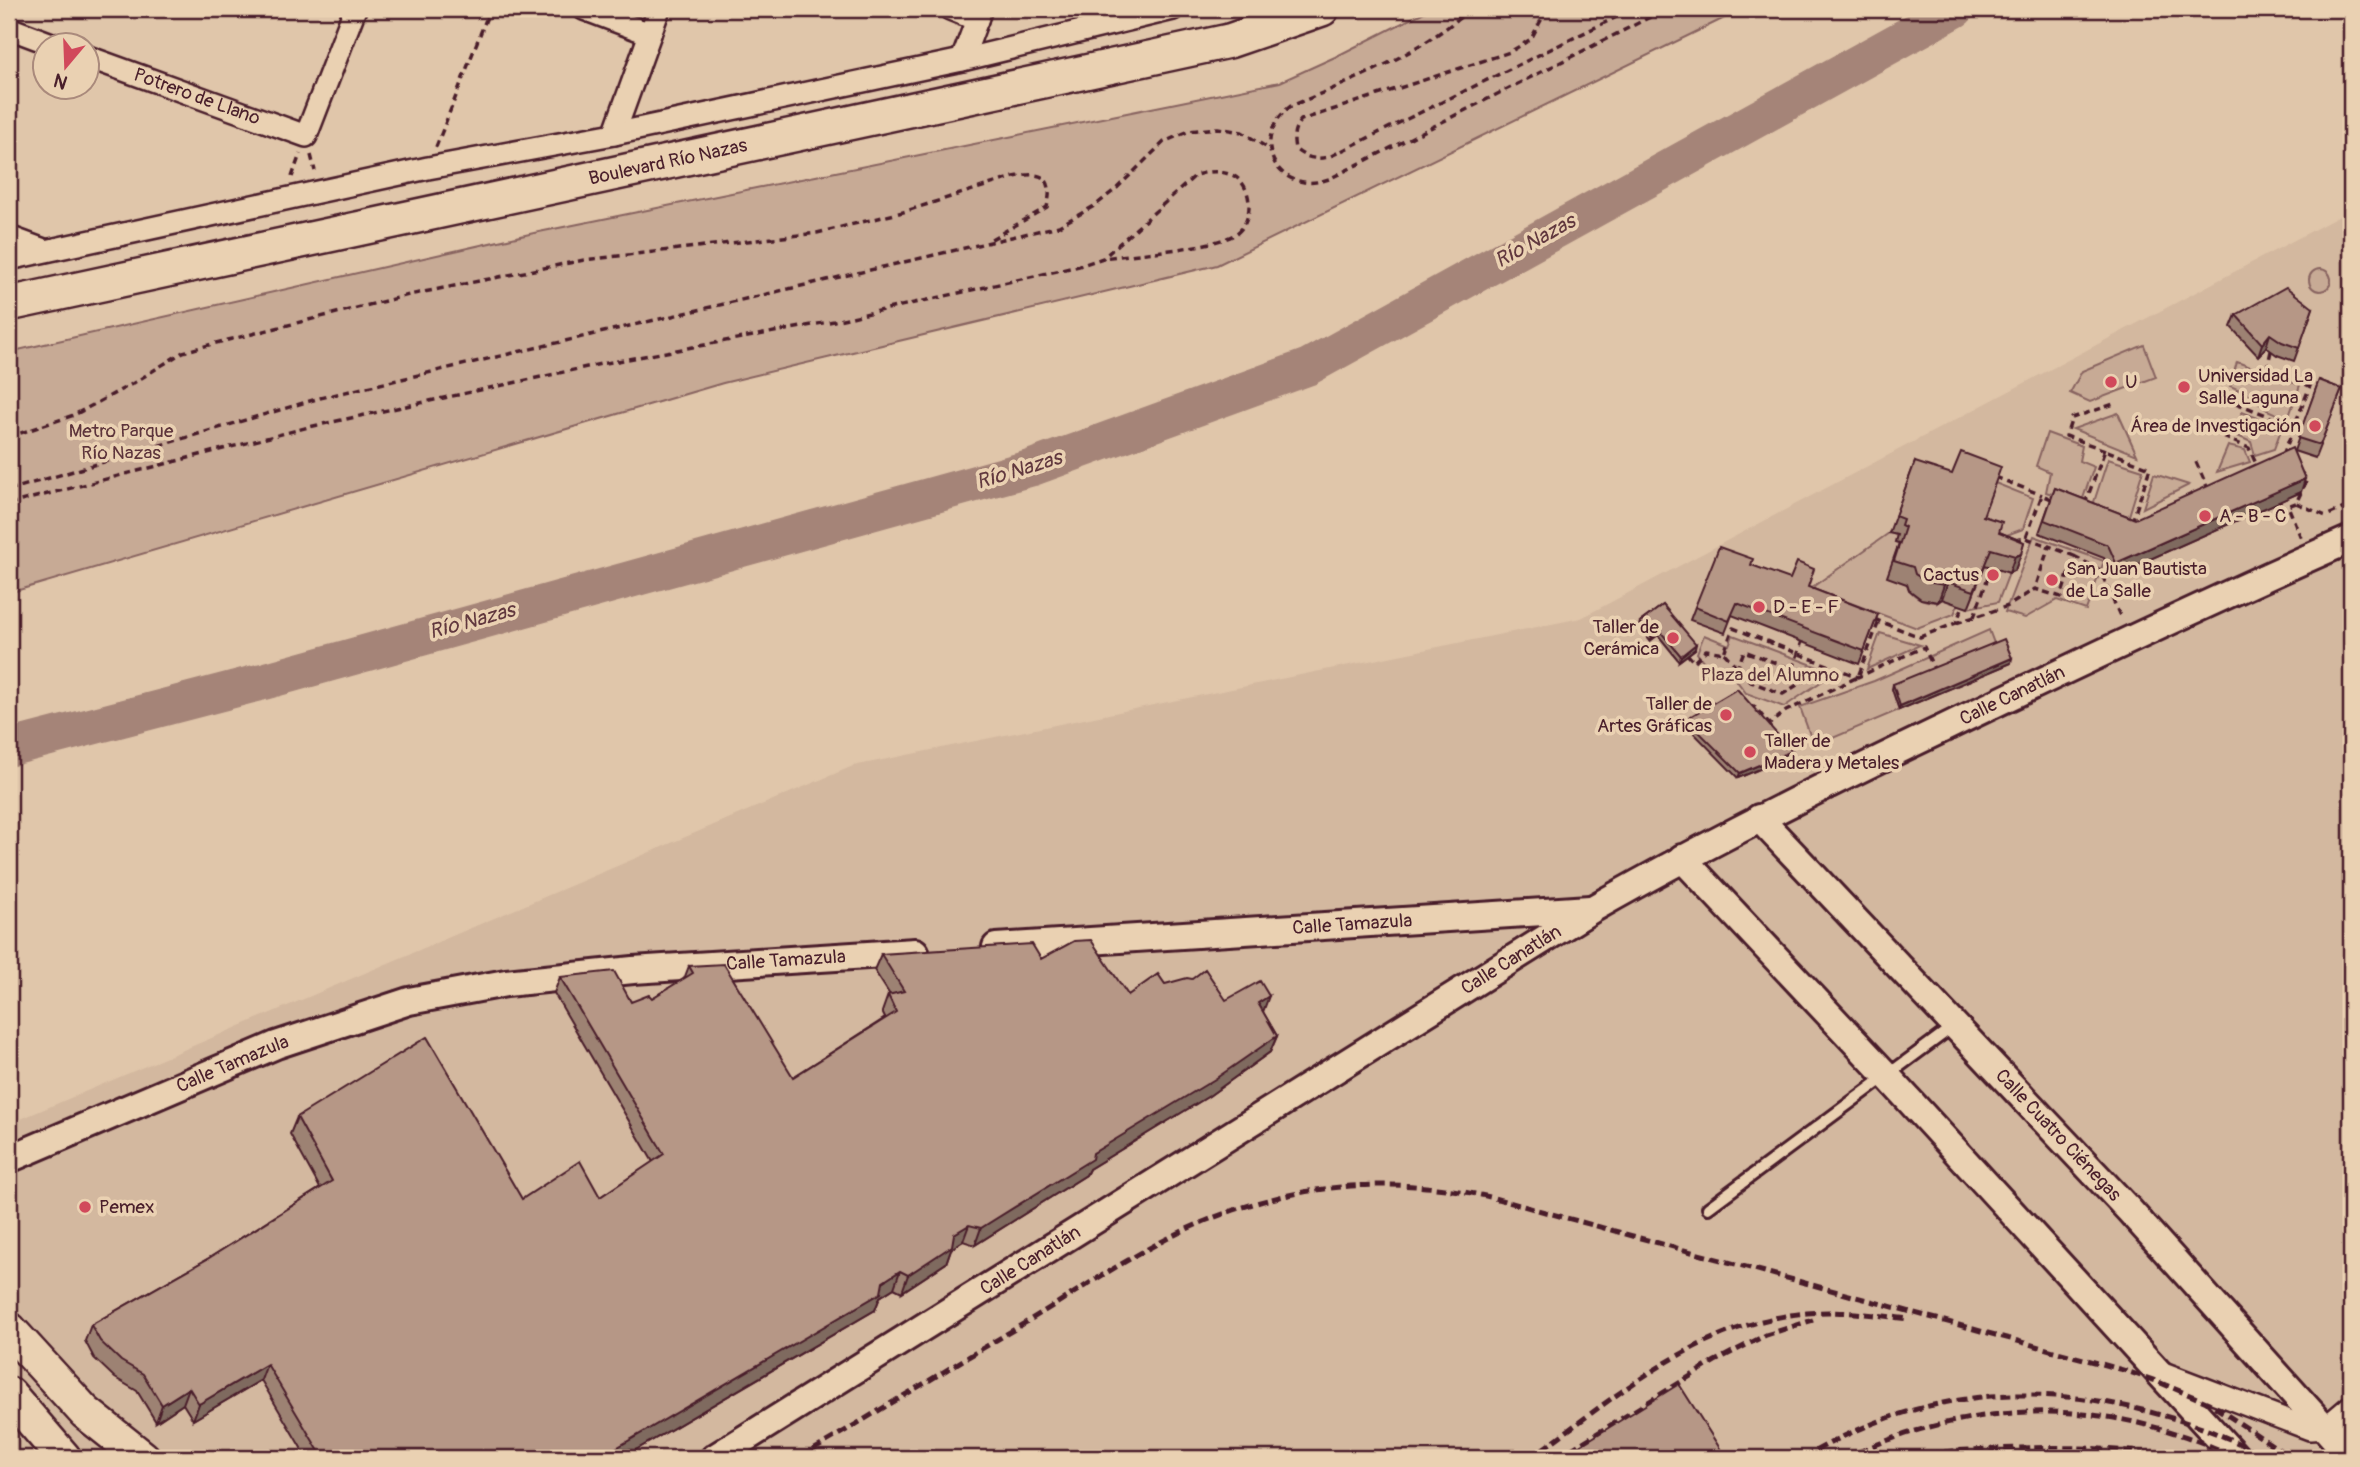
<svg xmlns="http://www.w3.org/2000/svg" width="2360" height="1467" font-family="Pangolin,sans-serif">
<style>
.built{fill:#d3b89f}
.green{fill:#c7aa95;stroke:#886460;stroke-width:2}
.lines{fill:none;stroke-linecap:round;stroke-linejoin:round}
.river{stroke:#a58478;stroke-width:37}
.service-casing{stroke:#4a1f2b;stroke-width:16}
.minor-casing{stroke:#4a1f2b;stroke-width:26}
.tertiary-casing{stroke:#4a1f2b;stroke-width:32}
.primary-casing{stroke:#4a1f2b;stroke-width:38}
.path{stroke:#4a1f2b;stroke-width:3.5;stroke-dasharray:7 5;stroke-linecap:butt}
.service{stroke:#ead1b2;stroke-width:10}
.minor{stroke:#ead1b2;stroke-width:21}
.tertiary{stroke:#ead1b2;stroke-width:26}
.primary{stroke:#ead1b2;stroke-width:33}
.rail{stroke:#4a1f2b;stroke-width:5;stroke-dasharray:10 5;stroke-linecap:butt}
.wall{fill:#9d8273;stroke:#4a1f2b;stroke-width:2}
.shaded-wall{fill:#7f6a5e;stroke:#4a1f2b;stroke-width:2}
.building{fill:#b69786;stroke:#4a1f2b;stroke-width:2}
.poi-dot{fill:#d1495b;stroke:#ead1b2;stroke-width:2.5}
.labels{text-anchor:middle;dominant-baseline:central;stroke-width:7;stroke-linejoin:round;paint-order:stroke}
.street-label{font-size:19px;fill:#4a1f2b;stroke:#ead1b2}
.poi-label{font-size:19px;fill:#4a1f2b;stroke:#ead1b2;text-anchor:start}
.park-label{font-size:19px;fill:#5d343b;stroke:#ead1b2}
.water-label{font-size:21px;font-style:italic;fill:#61383e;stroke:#ead1b2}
</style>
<rect width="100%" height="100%" fill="#e0c6aa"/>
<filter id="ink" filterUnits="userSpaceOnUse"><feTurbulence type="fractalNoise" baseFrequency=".0143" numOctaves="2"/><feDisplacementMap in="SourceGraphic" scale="14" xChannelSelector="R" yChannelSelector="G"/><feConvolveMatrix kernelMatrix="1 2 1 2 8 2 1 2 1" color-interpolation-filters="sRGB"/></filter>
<g filter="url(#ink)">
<!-- built -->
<path class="built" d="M2351,210V1458H9V1124L853,766L1581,618Z"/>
<!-- green -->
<g class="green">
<path d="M1430,9H1743L1217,265L723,383L9,593V352L534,233L1280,82L1335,57Z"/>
<circle cx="2320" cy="280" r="11"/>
<path d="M2144,345L2156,377L2090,402L2070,393L2082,371Z"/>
<path d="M2237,362L2300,385L2288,419L2267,410L2249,394L2230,386Z"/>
<path d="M2242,412L2282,427L2274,449L2255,455L2251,442L2233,434Z"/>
<path d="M2118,413L2137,455L2073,429Z"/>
<path d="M2047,433L2082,446L2079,461L2094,467L2081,504L2046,492L2050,472L2036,466Z"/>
<path d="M2228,446L2245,450L2250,462L2217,472Z"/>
<path d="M2108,459L2143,470L2128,519L2092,508Z"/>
<path d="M2154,474L2189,485L2143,508Z"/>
<path d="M1995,483L2033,498L2023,529L1996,539L1977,532Z"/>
<path d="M1889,533L1897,535L1895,542L1899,543L1888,577L1907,584C1911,597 1924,602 1937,602L1942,599L1958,605L1954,614L1917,628L1811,588Z"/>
<path d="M2034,536L2104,561L2086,610L2057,600L2025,618L2005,612Z"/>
<path d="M1985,565L2009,573L1998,602L1968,608Z"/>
<path d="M1989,630L1995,646L1892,689L1899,710L1814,746L1800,707L1874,681Z"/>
<path d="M1880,633L1920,645L1867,669Z"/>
<path d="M1704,635L1729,645L1733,635L1834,673L1784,707L1746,693L1730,672L1711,671L1697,653Z"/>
</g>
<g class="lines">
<!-- river -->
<path class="river" d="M9,748L265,681L1031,468L1308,367L1956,9"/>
<!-- service casing -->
<g class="service-casing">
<path id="service" d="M1708,1208L1955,1025"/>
</g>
<!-- minor casing -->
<g class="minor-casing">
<g id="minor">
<path d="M584,9L650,34"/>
<path d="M950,9L977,20"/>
<path d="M9,28L57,46"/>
<path id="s1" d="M88,57L306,136L355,9"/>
<path d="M962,60L981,9"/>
<path d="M614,134L659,9"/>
<path d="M9,237L44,250"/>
<path d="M9,259L428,168L614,134L962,60L1173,9"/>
<path d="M2158,1371L2310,1429L2325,1428L2351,1406"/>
</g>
</g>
<!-- tertiary casing -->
<g class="tertiary-casing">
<g id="tertiary">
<path id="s2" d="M1759,818L2129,1210L2351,1457"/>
<path d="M1682,858L1887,1076L2237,1458"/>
<path id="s3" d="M996,947L1590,909"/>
<path id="s4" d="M9,1159L276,1045L409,1001L506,983L633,970L915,952"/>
<path id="s5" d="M714,1458L1594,908C1706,844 1821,787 1938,731C2075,665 2212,600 2351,539"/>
</g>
</g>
<!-- primary casing -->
<g class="primary-casing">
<g id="primary">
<path id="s6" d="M9,304L1229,41L1322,9"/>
<path d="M9,1329L85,1412L143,1458"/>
<path d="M9,1394L64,1458"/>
</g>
</g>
<!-- path -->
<g class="path">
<path d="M1470,9C1418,55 1354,80 1291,106C1247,139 1277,197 1329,179L1666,9"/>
<path d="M1547,9L1531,39L1510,52L1301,120C1293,129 1293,137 1295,149C1306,158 1314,160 1329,157L1633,9"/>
<path d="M436,147L490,9"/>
<path d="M311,155L315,171"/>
<path d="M292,177L300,154"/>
<path d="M2271,351L2267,369L2310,386L2283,455"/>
<path d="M2236,403L2294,426"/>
<path d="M9,437L74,415L132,384L183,352L216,343L409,295L584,260L817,233L903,212L1014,177C1041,171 1055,176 1047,207L988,241"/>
<path d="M2223,437L2249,448L2257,466"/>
<path d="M2105,450L2066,436L2072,418L2114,404"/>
<path d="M2196,462L2208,489"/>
<path d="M2301,472L2307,480L2296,503L2326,516L2351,505"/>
<path d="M1995,477L2042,495"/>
<path d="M9,490L320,398L1059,226L1096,205L1117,188L1164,142L1189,131L1218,128L1242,132L1269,149"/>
<path d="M2296,503L2288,506L2301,538"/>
<path d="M9,504L309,427L601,364L834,321L1079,266L1103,258L1196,175C1210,171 1220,170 1234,176C1253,186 1254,220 1237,233C1217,248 1132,254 1103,258"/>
<path d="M2085,504L2105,450L2150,468L2132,522"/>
<path d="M2026,538L2049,546"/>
<path d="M2015,540L2026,538L2042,495L2054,500"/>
<path d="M2074,556L2100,570L2120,616"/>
<path d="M1974,617L1992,566"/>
<path d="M1874,619L1920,637L1956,623L1963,606"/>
<path d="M1956,623L2008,606L2035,589L2061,597L2074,556L2049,546L2035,589"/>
<path d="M1724,653L1751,682L1783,694L1811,676L1744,651L1737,669"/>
<path d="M1687,654L1694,662L1706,650L1724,653L1733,628L1858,677L1924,647L1935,671"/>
<path d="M1793,669L1803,638"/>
<path d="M1750,709L1754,706L1769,724"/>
<path d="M1766,727L1786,711L1858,677L1879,621"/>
</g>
<!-- service -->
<use href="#service" class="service"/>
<!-- minor -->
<use href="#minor" class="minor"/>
<!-- tertiary -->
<use href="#tertiary" class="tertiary"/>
<!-- primary -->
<use href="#primary" class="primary"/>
<!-- rail -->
<g class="rail">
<path d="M800,1458C876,1412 952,1367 1028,1321C1081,1289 1133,1254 1189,1228C1286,1184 1387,1174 1490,1197L2120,1369L2156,1381L2209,1403L2292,1458"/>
<path d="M1530,1458C1616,1397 1698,1323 1807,1313C1841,1310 1875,1315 1909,1319"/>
<path d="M1557,1458L1715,1361L1766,1335L1813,1320"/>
<path d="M1803,1458C1911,1394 2021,1380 2142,1410C2186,1421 2228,1435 2266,1458"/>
<path d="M1845,1458C1977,1397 2106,1396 2238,1458"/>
<path d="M1915,1458C1940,1450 1969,1450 1995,1449C2056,1446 2118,1447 2178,1458"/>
</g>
</g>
<!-- wall -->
<g class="wall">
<path d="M2313,308L2294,361L2277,355L2266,347L2258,356L2231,327L2236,315Z"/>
<path d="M2319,380L2342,389L2315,458L2294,451Z"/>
<path d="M1915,462L1983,516L1999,532L2024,542L2015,570L2009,573L1985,565L1968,608L1942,599L1938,602L1921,599L1909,590L1907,584L1887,577L1899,543L1895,542L1897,535L1889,533Z"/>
<path d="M2055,488L2135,519L2301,492L2112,576L2104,558L2039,533Z"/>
<path d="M1751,565L1878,614L1859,664L1732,615L1725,633L1690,620L1695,607Z"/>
<path d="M1663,605L1695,649L1679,661L1658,635L1650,641L1639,626L1640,622Z"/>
<path d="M2011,663L1899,710L1892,689L1893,684Z"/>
<path d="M1686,719L1792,751L1791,756L1738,778L1684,723Z"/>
<path d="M881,954L1041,959L1128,995L1165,984L1226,1000L1263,1012L1277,1036L1270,1052L1209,1096L1089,1169L1086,1175L975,1245L963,1241L951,1249L946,1263L902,1292L894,1288L880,1297L875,1310L622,1458H307L261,1380L193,1420L183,1404L156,1422L137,1391L115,1378L94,1358L85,1341L91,1325L209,1258L320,1188L290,1134L297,1117L522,1199L600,1197L653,1162L554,993L560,977L631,1002L652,998L684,979L689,966L793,1077L885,1018L882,1012L888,995H890L874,970Z"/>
</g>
<!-- shaded-wall -->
<g class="shaded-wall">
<path d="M2270,334L2266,347L2258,356L2262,344Z"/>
<path d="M2305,479L2301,492L2112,576L2116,563Z"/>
<path d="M2021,554L2015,570L2009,573L2015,556Z"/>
<path d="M1948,582L1942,599L1938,602L1944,585Z"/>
<path d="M1660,631L1658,635L1650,641L1652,637Z"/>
<path d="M1696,644L1695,649L1679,661L1681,656Z"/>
<path d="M2012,658L2011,663L1899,710L1900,706Z"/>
<path d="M1792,751L1791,756L1738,778L1740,773Z"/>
<path d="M1269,996L1263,1012L1258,1003Z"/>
<path d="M1277,1036L1270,1052L1209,1096L1089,1169L1086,1175L975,1245L981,1228L1093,1153Z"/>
<path d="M969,1225L963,1241L951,1249L946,1263L902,1292L908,1275L954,1234Z"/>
<path d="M900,1271L894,1288L880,1297L875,1310L622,1458H599Z"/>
<path d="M267,1364L261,1380L193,1420L199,1404Z"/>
<path d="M189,1388L183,1404L156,1422L162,1405Z"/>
</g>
<!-- building -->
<g class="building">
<path d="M2286,287L2313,308L2299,348L2282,342L2270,334L2262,344L2236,315Z"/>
<path d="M2319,380L2342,389L2320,445L2298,438Z"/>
<path d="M2292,448L2305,479L2116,563L2108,545L2044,520L2055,488L2135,519Z"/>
<path d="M1961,452L2001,467L1983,516L2002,522L1999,532L2024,542L2021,554L2015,556L1991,549L1974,591L1948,582L1944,585L1927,582L1915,574L1913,567L1894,561L1905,527L1901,525L1903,519L1895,516L1915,462L1952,474Z"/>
<path d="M1719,547L1753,559L1751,565L1790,579L1797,562L1814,569L1808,587L1878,614L1864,651L1737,603L1729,621L1695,607Z"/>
<path d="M1663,605L1696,644L1681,656L1660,631L1652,637L1640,622Z"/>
<path d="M2004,639L2012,658L1900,706L1893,684Z"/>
<path d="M1737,689L1792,751L1740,773L1686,719Z"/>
<path d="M1091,940L1128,995L1158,974L1165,984L1187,978L1192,979L1205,969L1226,1000L1260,981L1269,996L1258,1003L1277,1036L1215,1079L1093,1153L1092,1159L981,1228L969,1225L954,1234L952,1246L908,1275L900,1271L883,1282L881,1293L599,1458H323L267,1364L199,1404L189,1388L162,1405L143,1374L121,1361L100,1341L91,1325L209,1258L332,1181L297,1117L427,1037L522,1199L580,1161L600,1197L664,1154L560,977L614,971L631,1002L649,995L652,998L693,973L689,966L724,964L793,1077L896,1012L888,995L904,991L881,954L1032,944L1041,959L1074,941Z"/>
<path d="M1679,1384L1726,1458H1560Z"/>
</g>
</g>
<!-- markers -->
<g class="poi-dot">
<circle cx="2111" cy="382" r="7"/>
<circle cx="2184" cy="387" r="7"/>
<circle cx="2315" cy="426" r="7"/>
<circle cx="2205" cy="516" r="7"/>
<circle cx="1993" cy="575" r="7"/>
<circle cx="2052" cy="580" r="7"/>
<circle cx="1759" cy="607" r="7"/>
<circle cx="1673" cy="638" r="7"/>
<circle cx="1726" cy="715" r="7"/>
<circle cx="1750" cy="752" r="7"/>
<circle cx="85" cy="1207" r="7"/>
</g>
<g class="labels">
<!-- street labels -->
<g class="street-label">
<text stroke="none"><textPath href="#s1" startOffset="116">Potrero de Llano</textPath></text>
<text stroke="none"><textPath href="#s6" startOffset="674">Boulevard Río Nazas</textPath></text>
<text stroke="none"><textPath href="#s5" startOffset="1507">Calle Canatlán</textPath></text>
<text stroke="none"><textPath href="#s3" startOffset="357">Calle Tamazula</textPath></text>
<text stroke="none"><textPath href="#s4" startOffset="810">Calle Tamazula</textPath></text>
<text stroke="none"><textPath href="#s5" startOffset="940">Calle Canatlán</textPath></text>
<text stroke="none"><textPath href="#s4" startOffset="243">Calle Tamazula</textPath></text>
<text stroke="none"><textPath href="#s2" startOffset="436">Calle Cuatro Ciénegas</textPath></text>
<text stroke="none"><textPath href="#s5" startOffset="373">Calle Canatlán</textPath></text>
</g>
<!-- poi labels -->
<g class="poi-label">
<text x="2198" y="376">Universidad La<tspan x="2198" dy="22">Salle Laguna</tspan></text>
<text x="2125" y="382">U</text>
<text x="2301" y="426" text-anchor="end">Área de Investigación</text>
<text x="2219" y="516">A - B - C</text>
<text x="2066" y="569">San Juan Bautista<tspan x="2066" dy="22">de La Salle</tspan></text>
<text x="1979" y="575" text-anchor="end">Cactus</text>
<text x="1773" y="607">D - E - F</text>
<text x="1659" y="627" text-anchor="end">Taller de<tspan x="1659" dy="22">Cerámica</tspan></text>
<text x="1712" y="704" text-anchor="end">Taller de<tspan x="1712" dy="22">Artes Gráficas</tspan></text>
<text x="1764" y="741">Taller de<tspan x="1764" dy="22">Madera y Metales</tspan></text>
<text x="99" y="1207">Pemex</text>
</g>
<!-- park labels -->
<g class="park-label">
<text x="121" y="431">Metro Parque<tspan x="121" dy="22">Río Nazas</tspan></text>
<text x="1770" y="675">Plaza del Alumno</text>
</g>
<!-- water labels -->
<g class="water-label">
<text transform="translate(1535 241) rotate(-29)">Río Nazas</text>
<text transform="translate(1019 470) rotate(-17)">Río Nazas</text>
<text transform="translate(472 621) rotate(-15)">Río Nazas</text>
</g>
</g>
<!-- margin -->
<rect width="2360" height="1467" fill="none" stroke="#ead1b2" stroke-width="35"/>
<rect x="18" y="18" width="2325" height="1432" fill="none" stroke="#4a1f2b" stroke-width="2.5" filter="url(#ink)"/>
<!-- north arrow -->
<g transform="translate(66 66) rotate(199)"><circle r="33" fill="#ead1b2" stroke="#aa8a7c" stroke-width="2"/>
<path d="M0-5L12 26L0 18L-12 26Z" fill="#d1495b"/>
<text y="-10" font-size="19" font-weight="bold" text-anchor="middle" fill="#4a1f2b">N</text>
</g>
</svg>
